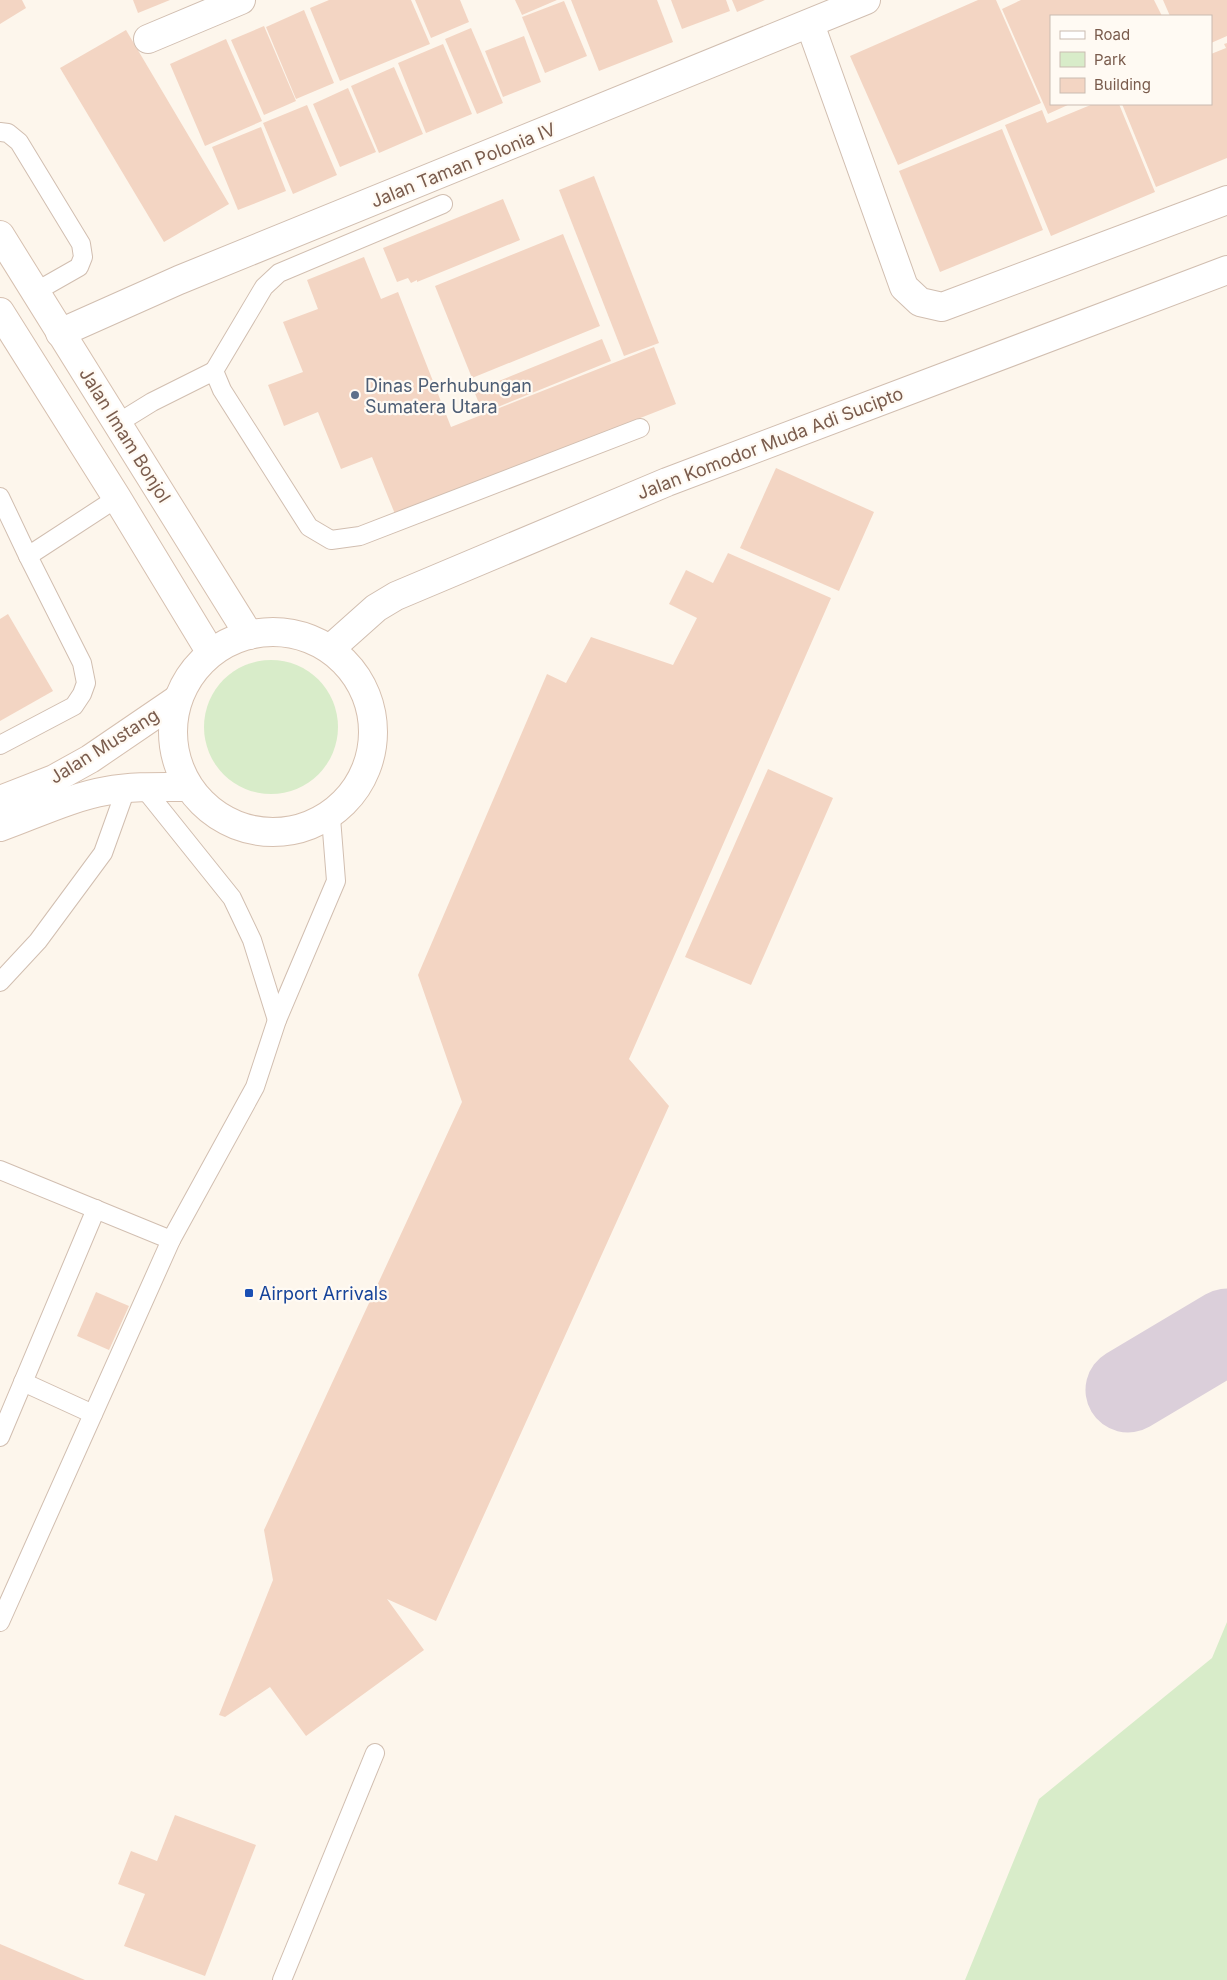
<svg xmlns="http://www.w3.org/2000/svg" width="1227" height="1980" font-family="Inter,sans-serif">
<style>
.green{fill:#d8ecc9}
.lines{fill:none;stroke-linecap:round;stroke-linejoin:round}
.taxiway{stroke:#dbcfda;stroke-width:85}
.building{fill:#f3d5c3}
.service-casing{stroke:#d1beb0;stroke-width:20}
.minor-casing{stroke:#d1beb0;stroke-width:30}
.secondary-casing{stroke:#d6c0b0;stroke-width:30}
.service{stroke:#fff;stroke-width:18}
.minor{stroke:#fff;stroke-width:28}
.secondary{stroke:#fff;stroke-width:28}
.service-dot{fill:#5c6f8a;stroke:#fffaf3;stroke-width:2}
.transit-dot{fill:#1a4fb4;stroke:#fffaf3;stroke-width:2}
.labels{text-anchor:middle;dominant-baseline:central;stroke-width:4.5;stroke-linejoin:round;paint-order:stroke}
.street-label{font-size:18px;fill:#7a5c4d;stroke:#fffaf3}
.service-label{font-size:18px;fill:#4e5e75;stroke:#fffaf3;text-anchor:start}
.transit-label{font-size:18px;fill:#164399;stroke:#fffaf3;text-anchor:start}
</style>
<rect width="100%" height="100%" fill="#fdf6ec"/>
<!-- green -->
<g class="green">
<circle cx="271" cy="727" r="67"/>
<path d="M1227,1622V1980H965L1039,1799L1212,1658Z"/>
</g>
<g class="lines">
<!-- taxiway -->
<path class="taxiway" d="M1128,1390L1227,1331"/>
</g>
<!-- building -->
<g class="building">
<path d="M0,0H22L26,8L0,24Z"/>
<path d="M133,0H170L138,13Z"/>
<path d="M329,0H411L430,44L340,81L310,8Z"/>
<path d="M415,0H460L469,22L431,38Z"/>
<path d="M515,0H557L522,15Z"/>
<path d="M571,0H657L673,42L599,71Z"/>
<path d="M671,0H726L730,11L682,29Z"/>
<path d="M732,0H765L737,12Z"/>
<path d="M978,0H996L1041,103L898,165L850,56Z"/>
<path d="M1021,0H1154L1162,16H1051V104H1070L1048,114L1002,9Z"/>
<path d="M1163,0H1227V36L1211,43V16H1170Z"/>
<path d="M564,1L587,56L545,73L522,17Z"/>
<path d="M304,10L334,83L296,99L266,27Z"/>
<path d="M264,26L296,101L264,115L231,40Z"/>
<path d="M471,28L503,103L477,114L445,39Z"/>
<path d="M126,30L229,204L164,242L60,68Z"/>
<path d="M524,36L541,82L503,97L485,51Z"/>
<path d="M226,39L262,121L205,146L170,64Z"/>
<path d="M1227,43V158L1156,187L1122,104H1211V54L1226,48L1224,44Z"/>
<path d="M443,44L472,114L426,133L398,63Z"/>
<path d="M394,67L423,134L379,153L351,86Z"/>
<path d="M348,88L376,152L340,167L313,104Z"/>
<path d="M1093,104H1119L1155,192L1051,236L1005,125L1042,110L1047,123Z"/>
<path d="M307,105L337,175L293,194L263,123Z"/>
<path d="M261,127L286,191L238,210L212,147Z"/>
<path d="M1002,129L1043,230L940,272L899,171Z"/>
<path d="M594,176L659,343L624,356L559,190Z"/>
<path d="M503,199L520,240L417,282V280L411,283L408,278L397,282L383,248Z"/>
<path d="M563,234L600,326L472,378L435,286Z"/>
<path d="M364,257L381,299L398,292L451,427L654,347L676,404L395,514L372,457L341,469L318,412L284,426L268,385L303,372L283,322L318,309L307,280Z"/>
<path d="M602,339L611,361L483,413L474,391Z"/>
<path d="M776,468L874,512L839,591L740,548Z"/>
<path d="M728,553L831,598L629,1059L669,1106L436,1621L387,1599L424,1650L306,1736L270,1687L225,1717L219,1715L273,1580L264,1530L462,1102L418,975L547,674L566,683L591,637L673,665L697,618L669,604L686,570L713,583Z"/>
<path d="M8,614L53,691L0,721V619Z"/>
<path d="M768,769L833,798L751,985L685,957Z"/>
<path d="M96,1292L129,1306L109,1350L77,1336Z"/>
<path d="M175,1815L256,1845L205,1976L124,1946L145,1894L118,1884L131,1851L157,1861Z"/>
<path d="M0,1944L85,1980H0Z"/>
</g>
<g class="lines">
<!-- service casing -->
<g class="service-casing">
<g id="service">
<path d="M0,132L8,133L19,142L81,244L83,257L79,267L35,292"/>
<path d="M214,371L264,287L279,273L443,204"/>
<path d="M118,423L152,402L214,371L222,390L309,527L331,540L360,536L640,428"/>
<path d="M0,497L28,556L82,663L86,683L82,694L74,706L0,745"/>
<path d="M28,556L117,498"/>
<path d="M143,787L232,898L252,940L277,1020"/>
<path d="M0,982L38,941L103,853L126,789"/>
<path d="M0,1170L171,1240"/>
<path d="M23,1382L93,1414"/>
<path d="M0,1437L96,1209"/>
<path d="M0,1622L171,1240L255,1087L277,1020L336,881L331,818"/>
<path d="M282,1980L375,1753"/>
</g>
</g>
<!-- minor casing -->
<g class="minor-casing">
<g id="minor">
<path d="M810,24L904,287L920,302L942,307L1227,200"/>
<path d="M148,39L241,0"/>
<path d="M60,333L179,280L866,0"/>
<path d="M330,649L376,608L396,596L667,482L1227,270"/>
</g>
</g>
<!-- secondary casing -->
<g class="secondary-casing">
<g id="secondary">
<path d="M0,235L249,635"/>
<path d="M0,312L117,498L211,653"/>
<circle cx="273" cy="732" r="100"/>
<path d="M0,800L54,779L90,759L178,699"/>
<path d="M0,827C34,815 71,797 106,791C133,786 160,787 187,787"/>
</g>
</g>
<!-- service -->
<use href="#service" class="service"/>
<!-- minor -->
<use href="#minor" class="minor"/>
<!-- secondary -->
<use href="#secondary" class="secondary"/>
</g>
<!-- markers -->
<circle class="service-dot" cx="355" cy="395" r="5"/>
<rect class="transit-dot" x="244" y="1288" width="10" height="10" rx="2.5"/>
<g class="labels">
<!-- street labels -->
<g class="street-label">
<text transform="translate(463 165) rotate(-22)">Jalan Taman Polonia IV</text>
<text transform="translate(125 435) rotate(58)">Jalan Imam Bonjol</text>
<text transform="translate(770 443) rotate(-21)">Jalan Komodor Muda Adi Sucipto</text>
<text transform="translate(104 746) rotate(-32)">Jalan Mustang</text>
</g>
<!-- service labels -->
<g class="service-label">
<text x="365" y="385">Dinas Perhubungan<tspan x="365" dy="21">Sumatera Utara</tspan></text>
</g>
<!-- transit labels -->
<g class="transit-label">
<text x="259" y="1293">Airport Arrivals</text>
</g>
</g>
<!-- legend -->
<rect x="1050" y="15" width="162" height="90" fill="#fffaf3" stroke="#cabbb1"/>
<rect x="1060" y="31" width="25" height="8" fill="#ffffff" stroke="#cabbb1"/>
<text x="1094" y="40" font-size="15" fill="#7a5c4d">Road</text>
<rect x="1060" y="52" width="25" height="15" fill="#d8ecc9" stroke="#cabbb1"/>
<text x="1094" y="65" font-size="15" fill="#7a5c4d">Park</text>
<rect x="1060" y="78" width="25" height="15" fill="#f3d5c3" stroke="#cabbb1"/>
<text x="1094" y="90" font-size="15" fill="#7a5c4d">Building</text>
</svg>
